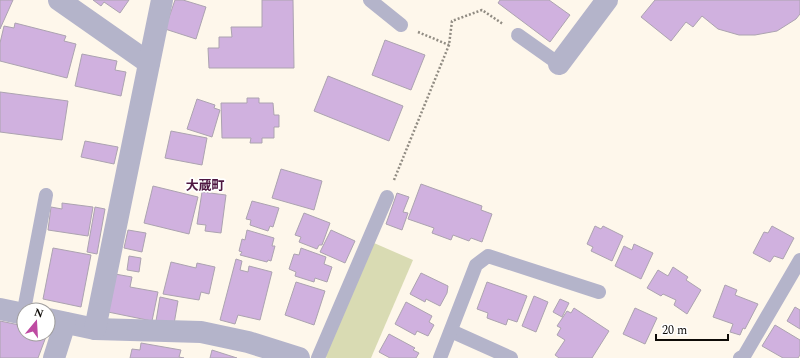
<svg xmlns="http://www.w3.org/2000/svg" width="800" height="358" font-family="Spectral,'Noto Sans JP',serif">
<style>
.green{fill:#d9dbb3}
.building{fill:#d0b1df;stroke:#aca3b0}
.lines{fill:none;stroke-linecap:round;stroke-linejoin:round}
.path{stroke:#918c83;stroke-width:2.5;stroke-dasharray:2 2;stroke-linecap:butt}
.lane{stroke:#b4b4ca;stroke-width:14}
.street{stroke:#b4b4ca;stroke-width:22}
.labels{text-anchor:middle;dominant-baseline:central;stroke-width:3.5;stroke-linejoin:round;paint-order:stroke}
.neighbourhood-label{font-size:13px;font-weight:bold;fill:#4e1741;stroke:#fff}
</style>
<rect width="100%" height="100%" fill="#fef7eb"/>
<!-- green -->
<path class="green" d="M374,243L413,260L371,358H327L325,357Z"/>
<!-- building -->
<g class="building">
<path d="M0,0H13L0,29Z"/>
<path d="M93,0H129L120,13L104,2L101,6Z"/>
<path d="M175,0H183L206,7L196,39L165,29Z"/>
<path d="M262,0H293L294,68H209L208,48H219V37H232L231,27H262Z"/>
<path d="M500,0H549L570,15L550,42L498,3Z"/>
<path d="M655,0H800V14L796,19L777,31L755,35H739L718,29L702,16L693,27L686,22L671,41L641,17Z"/>
<path d="M15,23L66,36L64,41L76,44L67,78L0,61V43L4,26L14,28Z"/>
<path d="M385,40L425,55L411,90L372,75Z"/>
<path d="M82,54L117,61L115,70L126,72L121,96L75,86Z"/>
<path d="M328,76L403,106L389,141L314,111Z"/>
<path d="M0,92L68,101L62,140L0,132Z"/>
<path d="M247,98H259V103H273L274,115H279V127H274V138H262V143H250L251,138H222L221,103H247Z"/>
<path d="M197,99L215,105L214,108L220,110L212,137L187,129Z"/>
<path d="M171,131L207,138L202,165L165,158Z"/>
<path d="M85,141L118,147L114,164L81,157Z"/>
<path d="M281,169L322,181L314,210L272,198Z"/>
<path d="M421,184L482,206L481,210L492,214L482,242L471,238L469,241L453,235L451,240L432,233L434,228L408,219Z"/>
<path d="M153,186L198,197L189,234L144,223Z"/>
<path d="M202,192L226,195L221,233L205,231L206,225L197,224Z"/>
<path d="M397,193L409,197L403,212L408,213L402,230L386,224Z"/>
<path d="M252,201L279,208L273,227L270,226L268,231L250,225L251,220L246,219Z"/>
<path d="M62,203L93,207L88,236L48,230L51,207L62,209Z"/>
<path d="M95,207L105,209L97,254L87,252Z"/>
<path d="M304,213L330,223L322,245H319L317,249L299,242L301,237L295,235Z"/>
<path d="M595,226L601,229L603,226L623,236L612,261L591,251L593,247L587,244Z"/>
<path d="M772,226L794,238L783,259L774,256L770,262L753,253L764,232L768,233Z"/>
<path d="M128,230L146,233L142,252L124,248Z"/>
<path d="M247,230L274,238L272,246H275L271,261L268,260L267,262L240,255L242,252L239,251L242,239L245,240Z"/>
<path d="M331,230L355,241L345,263L320,252Z"/>
<path d="M634,244L653,253L641,279L615,266L624,246L632,250Z"/>
<path d="M53,248L91,255L81,307L43,299Z"/>
<path d="M301,248L326,257L324,264L332,267L327,282L315,278L314,282L295,276L296,272L289,269L294,254L299,255Z"/>
<path d="M129,256L141,258L139,272L127,270Z"/>
<path d="M236,259L242,261L240,270L248,272L249,266L272,272L260,320L238,315L235,324L220,320Z"/>
<path d="M171,262L196,268L197,263L215,267L209,294L201,292L199,300L163,294Z"/>
<path d="M673,267L688,277L686,280L701,290L687,314L674,305L676,300L663,294L661,296L647,288L658,270L668,276Z"/>
<path d="M421,273L448,286L447,293L440,306L426,299L425,302L410,294Z"/>
<path d="M115,274L132,277L130,287L158,292L152,321L108,312Z"/>
<path d="M296,282L325,291L314,325L285,315Z"/>
<path d="M487,282L527,296L517,322L508,319L506,325L487,318L488,313L477,309Z"/>
<path d="M725,285L737,290L735,295L758,304L745,329L743,328L740,335L730,332L733,324L713,317Z"/>
<path d="M534,296L548,302L536,332L522,326Z"/>
<path d="M160,297L178,301L174,324L156,321Z"/>
<path d="M560,299L569,303L562,317L553,312Z"/>
<path d="M406,302L432,316L429,322L434,325L428,336L417,331L415,335L395,324Z"/>
<path d="M795,307L800,310V329L787,321Z"/>
<path d="M574,308L609,331L592,358H559L555,355L565,340L557,335L561,328L557,326L567,311L571,313Z"/>
<path d="M635,308L657,318L645,344L623,334Z"/>
<path d="M0,321L24,326V334H47L38,358H0Z"/>
<path d="M775,325L800,340V355L798,358H783L762,346Z"/>
<path d="M389,334L415,348L413,350L419,353L416,358H390L379,352Z"/>
<path d="M141,343L181,350L179,357L184,358H130L132,349L140,350Z"/>
<path d="M212,350L237,358H210Z"/>
</g>
<g class="lines">
<!-- path -->
<g class="path">
<path d="M418,32L449,45"/>
<path d="M394,180L449,45L452,21L482,10L503,24"/>
</g>
<!-- lane -->
<g class="lane">
<path d="M370,0L401,25"/>
<path d="M518,35L559,64"/>
<path d="M24,310L46,195"/>
<path d="M451,331L511,358"/>
<path d="M318,358L387,197"/>
<path d="M440,358L476,265L488,256L599,292"/>
<path d="M740,358L744,356L800,260"/>
</g>
<!-- street -->
<g class="street">
<path d="M59,0L149,63"/>
<path d="M559,64L607,0"/>
<path d="M0,309L24,314"/>
<path d="M48,319L95,329L201,332L248,342L299,358"/>
<path d="M95,329L162,0"/>
<path d="M54,358L65,323"/>
</g>
</g>
<g class="labels">
<!-- neighbourhood labels -->
<g class="neighbourhood-label">
<text x="205" y="186">大蔵町</text>
</g>
</g>
<!-- north arrow -->
<g transform="translate(36 322) rotate(18)"><circle r="19" fill="#ffffff" stroke="#9f9d9c"/>
<path d="M0-3L7 15L0 10L-7 15Z" fill="#be4aa2"/>
<text y="-6" font-size="11" font-weight="bold" text-anchor="middle" fill="#0e0b07">N</text>
</g>
<!-- scale -->
<path d="M656 334v6h72v-6" fill="none" stroke="#0e0b07" stroke-width="2"/>
<text x="662" y="334" font-size="12" fill="#0e0b07" stroke="#ffffff" stroke-width="3" paint-order="stroke">20 m</text>
</svg>
